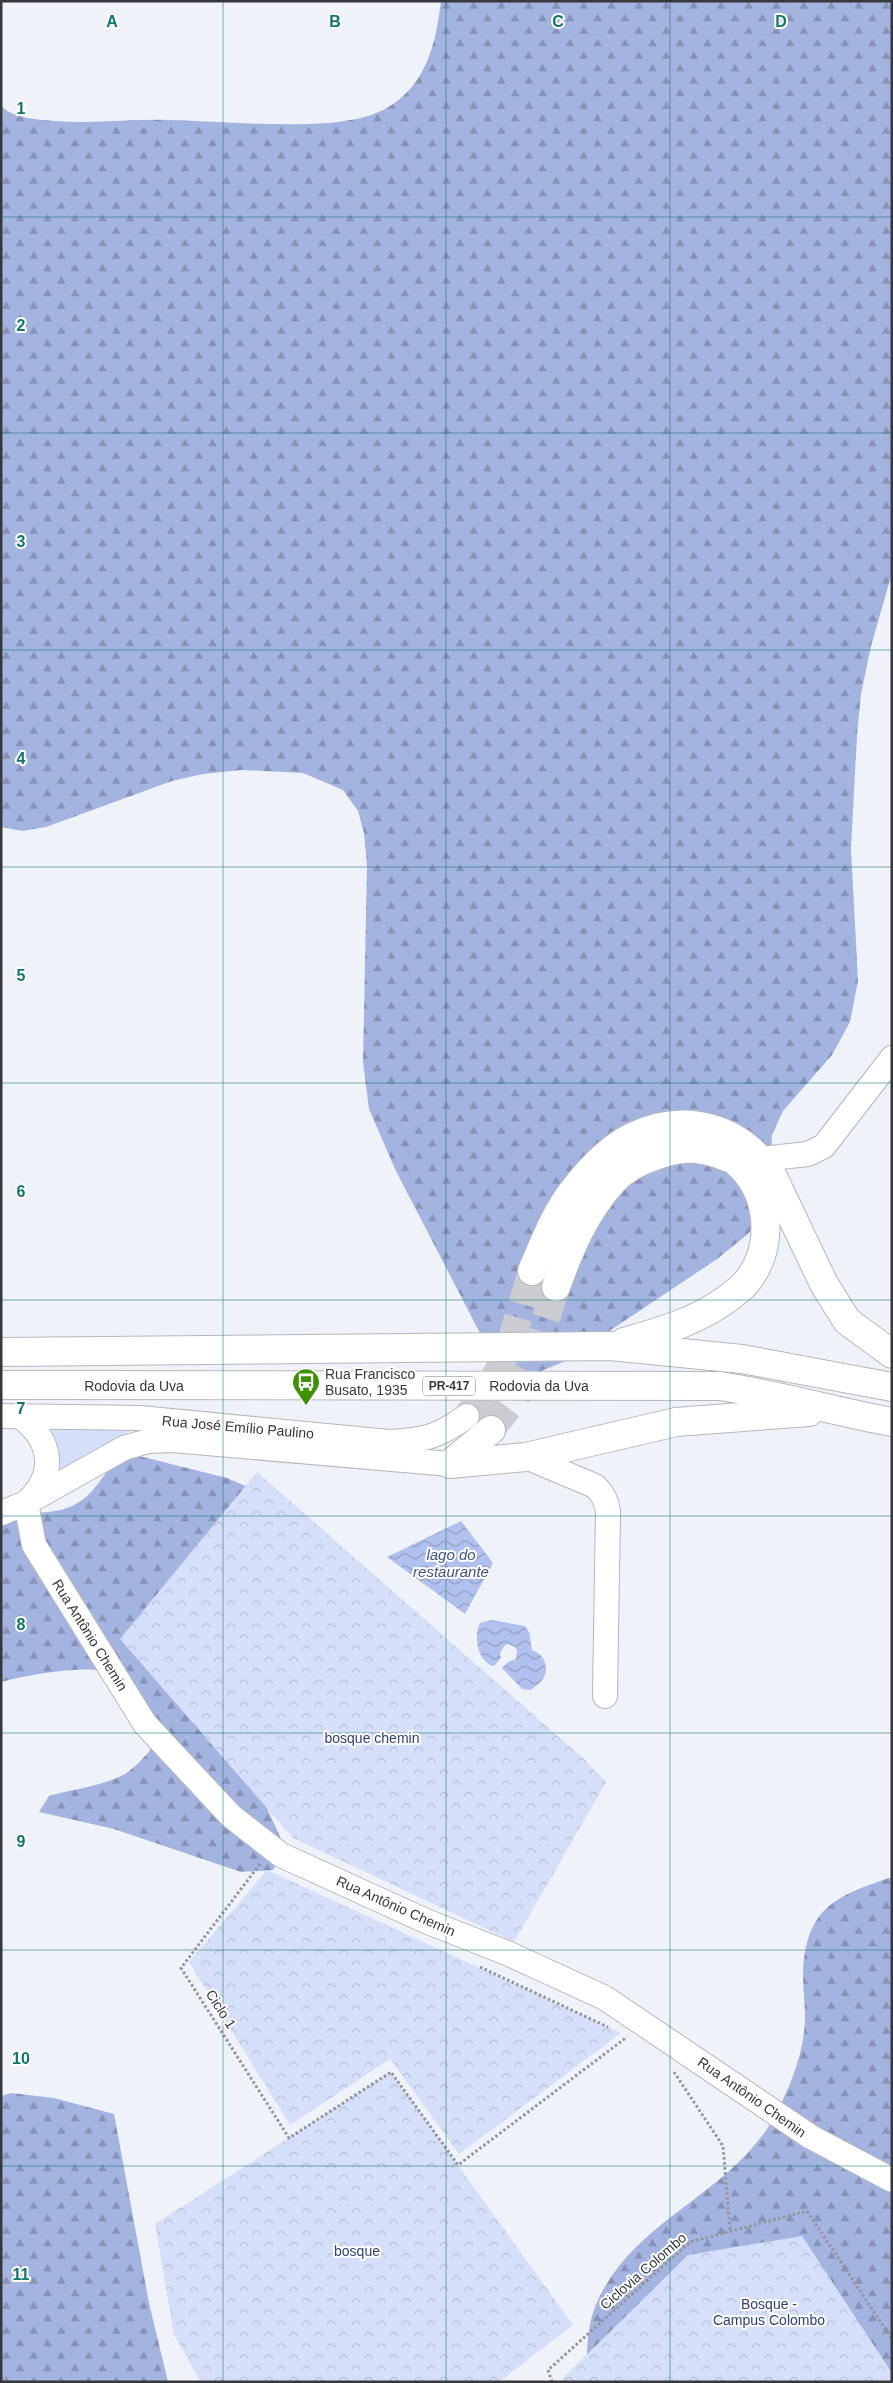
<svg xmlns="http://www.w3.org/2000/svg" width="893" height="2383" font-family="Helvetica,sans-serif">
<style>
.grass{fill:#d6dffa}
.forest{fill:url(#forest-firs)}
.park{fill:url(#park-crowns)}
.water{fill:url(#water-waves)}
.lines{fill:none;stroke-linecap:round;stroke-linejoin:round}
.major-tunnel{stroke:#cbcdd3;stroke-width:28;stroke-dasharray:28 14;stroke-linecap:butt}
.minor-casing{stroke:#b5b7bd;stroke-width:26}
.major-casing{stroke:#b5b7bd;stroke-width:30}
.path{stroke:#94959a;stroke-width:3;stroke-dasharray:2.5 2.5;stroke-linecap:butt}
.minor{stroke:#fff;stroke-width:24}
.major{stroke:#fff;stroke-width:28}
.grid{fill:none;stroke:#0f766e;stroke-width:1;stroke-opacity:0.55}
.labels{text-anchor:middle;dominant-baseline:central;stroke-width:4;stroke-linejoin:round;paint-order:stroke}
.shield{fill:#fff;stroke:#737475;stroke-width:1}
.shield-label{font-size:12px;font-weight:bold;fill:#37383a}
.poi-label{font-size:14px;fill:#37383a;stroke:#fff;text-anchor:start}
.street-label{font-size:14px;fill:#37383a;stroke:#fff}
.park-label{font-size:14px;fill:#314079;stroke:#fff}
.water-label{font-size:15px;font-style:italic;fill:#41528c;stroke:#fff}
.grid-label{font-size:16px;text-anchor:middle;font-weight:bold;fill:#0f766e;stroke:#fff;stroke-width:4;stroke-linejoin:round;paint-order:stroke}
</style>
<defs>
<pattern id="forest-firs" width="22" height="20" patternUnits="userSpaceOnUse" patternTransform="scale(1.25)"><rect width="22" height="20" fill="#a4b4e1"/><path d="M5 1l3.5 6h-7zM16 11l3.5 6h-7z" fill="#8693b7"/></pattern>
<pattern id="park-crowns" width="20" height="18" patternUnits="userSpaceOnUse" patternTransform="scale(1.25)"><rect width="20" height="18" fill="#d6dffa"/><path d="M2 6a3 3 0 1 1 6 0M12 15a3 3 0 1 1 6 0" fill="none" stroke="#b8c0d7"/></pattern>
<pattern id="water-waves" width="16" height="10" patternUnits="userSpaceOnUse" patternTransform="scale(1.25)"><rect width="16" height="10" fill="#b1c1ef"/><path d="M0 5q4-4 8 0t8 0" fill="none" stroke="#919ec3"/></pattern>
</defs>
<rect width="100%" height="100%" fill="#f0f2f9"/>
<!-- grass -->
<path class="grass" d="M50,1425L131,1430L62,1474Z"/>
<!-- forest -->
<g class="forest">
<path d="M441,1H892V573L871,646L861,694L857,735L851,849L858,981L850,1022L832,1055L783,1111L772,1135L769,1194L761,1218L748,1234L717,1259L563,1362L534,1374L515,1373L496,1358L483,1339L395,1169L369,1109L363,1062L367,865L364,833L358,811L343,790L303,773L242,770L203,774L172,781L46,827L22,831L1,827V106C12,118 40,120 55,121C93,124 131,119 169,120C222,121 275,127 328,123C348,121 374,117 390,106C427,83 436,42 441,1Z"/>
<path d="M119,1451L227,1478L264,1494L254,1781L280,1836L283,1851L273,1870L241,1872L114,1829L39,1812L49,1796C73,1789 103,1786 125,1774C132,1770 145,1757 150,1750C163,1727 139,1678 114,1672C85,1665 30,1674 1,1682V1513C70,1514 84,1513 119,1451Z"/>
<path d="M892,1877V2382H586C587,2357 586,2330 595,2307C630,2220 731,2196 775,2116C791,2085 804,2053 805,2019C805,2003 803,1988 803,1973C806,1908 835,1896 892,1877Z"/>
<path d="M11,2093L54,2098L114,2114L149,2303L168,2382H1V2096Z"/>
</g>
<!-- park -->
<g class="park">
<path d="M257,1472L585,1760L606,1782L514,1942L293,1838L120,1639Z"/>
<path d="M267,1870L621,2033L459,2154L390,2059L290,2125L189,1962Z"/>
<path d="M391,2072L573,2325L499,2382H201L174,2335L155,2224Z"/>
<path d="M802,2236L892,2373V2382H563L562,2379L688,2255Z"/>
</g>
<!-- water -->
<g class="water">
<path d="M461,1521L493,1563L465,1614L387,1557Z"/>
<path d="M491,1620L525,1626L529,1632L532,1650C544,1654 550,1667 543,1679C540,1683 534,1687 531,1690L522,1689L502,1668L508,1662L516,1659L517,1651L515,1647L508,1644L504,1646L500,1653L501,1658L494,1666C478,1663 473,1636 480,1623Z"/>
</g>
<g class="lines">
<!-- major-tunnel -->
<g class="major-tunnel">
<path d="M467,1416C506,1374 516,1324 532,1271"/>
<path d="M491,1430L515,1399L530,1369L556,1287"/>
</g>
<!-- minor casing -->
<g class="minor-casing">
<g id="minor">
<path d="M761,1159L808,1154L824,1146L892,1058"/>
<path d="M1,1416L140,1418L389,1442C425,1440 438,1437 467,1416"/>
<path d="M21,1417C51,1440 57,1472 29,1500"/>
<path d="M526,1457L595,1486C603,1494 606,1500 608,1511L605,1696"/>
<path d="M26,1503L34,1545L145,1724L231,1816L281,1855L428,1922L507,1953L605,1998L811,2137L892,2180"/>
<path d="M1,1513L26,1503L124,1448L148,1441L172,1440L450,1464"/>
</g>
</g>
<!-- major casing -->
<g class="major-casing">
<g id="major">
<path d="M532,1271C544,1243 556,1211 576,1187C591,1168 610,1148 632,1137C685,1111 740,1127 772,1175L824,1284L847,1321L892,1354"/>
<path d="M556,1287C570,1248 585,1212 613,1181C624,1169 640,1161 655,1156C678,1147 697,1146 721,1155C725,1157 731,1158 735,1161C771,1191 776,1248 745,1284C742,1288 735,1292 731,1296C699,1321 662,1331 624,1342"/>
<path d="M1,1352L610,1346L742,1359L892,1387"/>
<path d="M1,1385L720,1386C778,1395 834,1411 892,1422"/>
<path d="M450,1464L526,1457L676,1422L809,1412"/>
<path d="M450,1464L491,1430"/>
</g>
</g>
<!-- path -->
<g class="path">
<path d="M260,1864L181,1968L289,2138L391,2072L458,2165L627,2037"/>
<path d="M480,1967L608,2027"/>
<path d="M674,2072L723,2146L730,2231"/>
<path d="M552,2382L548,2370L690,2242L807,2211L892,2339"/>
</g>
<!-- minor -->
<use href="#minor" class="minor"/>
<!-- major -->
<use href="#major" class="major"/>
</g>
<!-- grid -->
<path class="grid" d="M223,1V2382M446,1V2382M670,1V2382M1,217H892M1,433H892M1,650H892M1,867H892M1,1083H892M1,1300H892M1,1516H892M1,1733H892M1,1950H892M1,2166H892"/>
<!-- icons -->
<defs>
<g id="bus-pin" transform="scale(1.4375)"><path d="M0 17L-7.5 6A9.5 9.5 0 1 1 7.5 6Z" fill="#3c9200" stroke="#fff"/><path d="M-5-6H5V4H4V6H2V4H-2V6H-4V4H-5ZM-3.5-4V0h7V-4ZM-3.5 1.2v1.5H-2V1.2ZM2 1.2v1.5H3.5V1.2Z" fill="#fff"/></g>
</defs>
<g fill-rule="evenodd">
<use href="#bus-pin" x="306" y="1382"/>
</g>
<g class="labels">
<!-- shield labels -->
<rect class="shield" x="423" y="1376.5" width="52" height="19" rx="4"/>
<g class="shield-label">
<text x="449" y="1386">PR-417</text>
</g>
<!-- poi labels -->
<g class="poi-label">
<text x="325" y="1374">Rua Francisco<tspan x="325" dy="16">Busato, 1935</tspan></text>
</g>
<!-- street labels -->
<g class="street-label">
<text x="134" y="1386">Rodovia da Uva</text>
<text x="539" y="1386">Rodovia da Uva</text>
<text transform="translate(238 1427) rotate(5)">Rua José Emílio Paulino</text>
<text transform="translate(90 1635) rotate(58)">Rua Antônio Chemin</text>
<text transform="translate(396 1906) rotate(24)">Rua Antônio Chemin</text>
<text transform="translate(221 2009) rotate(57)">Ciclo 1</text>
<text transform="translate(752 2097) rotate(35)">Rua Antônio Chemin</text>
<text transform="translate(643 2271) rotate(-41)">Ciclovia Colombo</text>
</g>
<!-- park labels -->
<g class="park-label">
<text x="372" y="1738">bosque chemin</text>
<text x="357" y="2251">bosque</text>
<text x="769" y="2304">Bosque -<tspan x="769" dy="16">Campus Colombo</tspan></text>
</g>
<!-- water labels -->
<g class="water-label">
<text x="451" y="1554">lago do<tspan x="451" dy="17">restaurante</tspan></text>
</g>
</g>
<g class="grid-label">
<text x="112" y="27">A</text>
<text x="335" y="27">B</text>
<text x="558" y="27">C</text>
<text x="781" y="27">D</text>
<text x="21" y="114">1</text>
<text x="21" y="331">2</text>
<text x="21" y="547">3</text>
<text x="21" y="764">4</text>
<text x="21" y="981">5</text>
<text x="21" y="1197">6</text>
<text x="21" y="1414">7</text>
<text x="21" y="1630">8</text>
<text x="21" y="1847">9</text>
<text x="21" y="2064">10</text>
<text x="21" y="2280">11</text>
</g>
<!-- border -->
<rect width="893" height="2383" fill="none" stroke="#37383a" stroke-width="5"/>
</svg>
